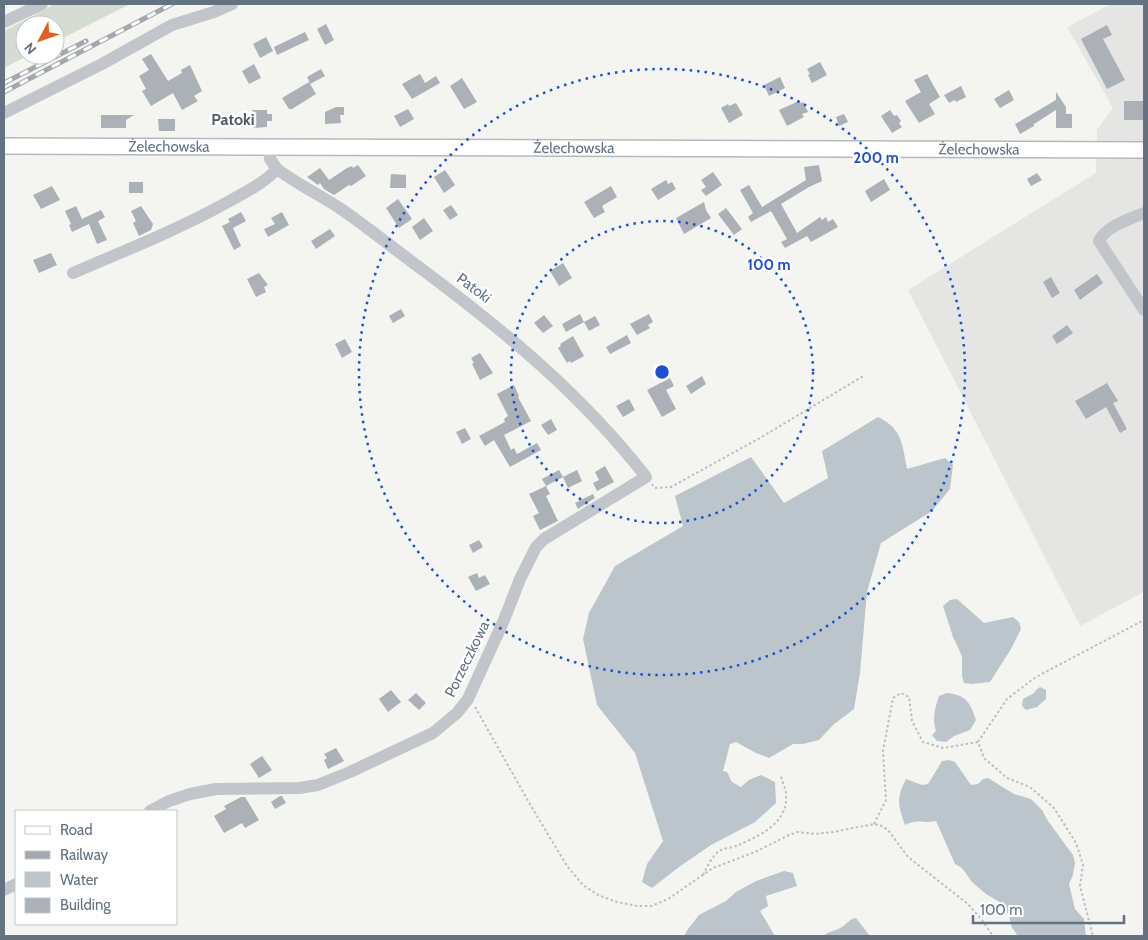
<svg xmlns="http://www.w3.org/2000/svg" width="1148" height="940" font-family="Cabin,sans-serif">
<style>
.built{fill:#e5e6e4}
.green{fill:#d5dcd2}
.water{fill:#bbc5cb}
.building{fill:#abb1b7}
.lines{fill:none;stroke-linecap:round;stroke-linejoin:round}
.major-casing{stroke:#b5b9bd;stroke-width:18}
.path{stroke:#bcbec0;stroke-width:2;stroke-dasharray:2.5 2.5;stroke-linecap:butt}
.minor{stroke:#c2c5c9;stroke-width:12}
.major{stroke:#fff;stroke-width:15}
.rail-casing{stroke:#a3a8ae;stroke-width:5}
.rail{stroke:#fff;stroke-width:3;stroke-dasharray:9;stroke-linecap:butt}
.ring{fill:none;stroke:#1d4ed8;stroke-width:2.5;stroke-dasharray:2.5 5}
.labels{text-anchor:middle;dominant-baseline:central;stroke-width:5;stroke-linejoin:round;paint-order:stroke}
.street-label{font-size:15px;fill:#647282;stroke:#fff}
.neighbourhood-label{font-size:16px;font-weight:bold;fill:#515c67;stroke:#fff}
.centre{fill:#1d4ed8;stroke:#fff;stroke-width:2.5}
.ring-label{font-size:15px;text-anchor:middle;font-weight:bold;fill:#1d4ed8;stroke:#fff;stroke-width:5;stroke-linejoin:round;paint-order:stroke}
</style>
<rect width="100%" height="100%" fill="#f4f5f1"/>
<!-- built -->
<path class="built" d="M1111,4H1144V592L1080,626L908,290L1096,173L1097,130L1113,108L1067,27Z"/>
<!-- green -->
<path class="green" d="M55,4H130L55,42V25H25V55H29L4,68V31Z"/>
<!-- water -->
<g class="water">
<path d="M878,417C903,429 902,445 907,469L945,458L953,465L950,489L932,511L881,543L867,592L860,673L854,709L833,725L819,740L803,744H793L769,758L756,753L736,742L730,744L723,771L727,772L732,782L741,787L749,780L761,775L775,782L776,803L755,822L711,845L679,867L652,888L642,882L647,864L663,841L635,753L597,705L583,639L589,613L615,566L683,526L675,496L751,457L784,503L828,478L822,451Z"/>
<path d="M957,599L984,623L1013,617L1019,622L1021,629L1011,649L990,682L971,684L964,683L962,676V656L953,637L943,606L950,600Z"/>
<path d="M1040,687L1046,690V699L1037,707L1026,710L1022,706L1023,699L1034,693L1036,690Z"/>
<path d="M947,693C966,695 970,702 976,720L970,730L954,736L946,742L937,741L932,735L936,731C932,719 935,708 939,696Z"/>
<path d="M949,760L955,762L971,785L978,784L983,779L988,778L1014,794L1031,799L1042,810L1048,821L1073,855L1075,863L1073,875L1069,884L1075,909L1084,919L1086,936H1018L1012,928L1009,916L1003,904L986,894L972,882L962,868L955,864L936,821C923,824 919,818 905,825C898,805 896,799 906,779L922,785L928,784L942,761Z"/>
<path d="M784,871L793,873L797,886L766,896L768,906L760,911L775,936H684L688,929L699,915L726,901L736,892L756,881Z"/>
<path d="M856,918L870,936H823C829,931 836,931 842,927C848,923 849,919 856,918Z"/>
</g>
<!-- building -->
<g class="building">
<path d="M326,24L334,40L325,45L317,29Z"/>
<path d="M1107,25L1112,35L1103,39L1125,80L1107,89L1081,39Z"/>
<path d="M305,32L309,40L277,55L274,47Z"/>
<path d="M266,37L273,51L260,58L253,44Z"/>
<path d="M151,54L168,81L182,73L181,70L190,65L202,91L194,96L198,101L182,110L173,93L151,106L142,91L146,89L139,76L149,70L142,59Z"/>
<path d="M820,62L827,75L812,83L808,75L810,74L807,69Z"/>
<path d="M254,64L261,78L249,84L242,71Z"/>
<path d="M321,69L325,76L310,84L316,94L292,109H289L282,98L309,82L310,83L307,77Z"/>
<path d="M420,74L425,83L436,76L440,83L412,99L402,84Z"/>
<path d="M927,74L940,97L929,104L935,114L919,123L905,101L921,92L914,80Z"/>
<path d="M780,77L785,88L769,96L764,85Z"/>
<path d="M462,78L477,102L464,109L450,86Z"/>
<path d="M961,86L966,97L956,102L955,100L949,103L944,95Z"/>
<path d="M1009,90L1014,100L1000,108L994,99Z"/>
<path d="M1056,92L1066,107V114H1072V128H1056V110L1034,124V126L1020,134L1015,124L1056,100Z"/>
<path d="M799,101L800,103L803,102L808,112L802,114L804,117L787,126L779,110Z"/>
<rect x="1124" y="101" width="20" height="19"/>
<path d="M736,103L743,115L729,123L721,108L728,104L729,106Z"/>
<path d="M336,107H344V115H340L341,123L325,124V112Z"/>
<path d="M408,109L414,119L400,127L394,116Z"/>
<path d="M252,110H267V114H272V121H267V127L253,128Z"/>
<path d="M890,110L894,116L897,115L901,121L899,123L902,127L892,133L881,116Z"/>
<path d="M844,114L848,122L839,126L836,117Z"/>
<path d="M101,115H134L126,120V128H101Z"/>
<path d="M158,119H175V131H159Z"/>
<path d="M358,165L366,176L351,186L349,185L334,195L324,189L320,183L318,185L307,177L320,168L329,180L347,168L352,166L353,168Z"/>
<path d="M819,165L822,181L809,187L781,204L797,233L820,217L822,220L826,217L828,222L833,219L838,227L811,242L807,236L785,248L781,242L787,239L771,211L751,222L748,217L753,213L740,190L749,185L762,207L806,180L804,167Z"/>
<path d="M445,170L455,185L444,193L434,177Z"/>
<path d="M713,172L722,185L706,196L701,190L706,187L701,180Z"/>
<path d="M1037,173L1042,180L1031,186L1027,179Z"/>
<path d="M391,174L406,175V188H390Z"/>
<path d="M884,179L890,190L871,202L865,191Z"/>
<path d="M666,180L668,184L672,182L676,189L658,200L651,189Z"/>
<rect x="129" y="182" width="14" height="11"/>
<path d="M52,186L60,200L41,209L33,195Z"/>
<path d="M611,186L617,197L602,206L605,212L594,218L584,202Z"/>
<path d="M398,199L412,219L399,228L386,208Z"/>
<path d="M704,202L706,210L711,218L684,234L676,218Z"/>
<path d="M451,205L458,215L450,220L443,210Z"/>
<path d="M76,206L82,219L101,210L105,217L98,221L107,240L97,244L89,224L72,232L69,225L71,224L65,211Z"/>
<path d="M141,206L153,224L151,230L139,236L133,223L136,221L131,211Z"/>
<path d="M726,208L742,229L734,235L718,214Z"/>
<path d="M241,212L246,221L233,228L241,246L234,250L222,226L230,222L228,219Z"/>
<path d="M282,212L289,225L268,237L264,229L275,224L271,218Z"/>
<path d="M424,218L433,231L420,240L412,227Z"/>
<path d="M330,229L335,236L316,249L311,241Z"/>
<path d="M51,253L57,265L39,273L33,260Z"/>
<path d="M563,263L572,278L559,286L550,271Z"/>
<path d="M259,273L268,285L264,287L266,292L256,297L247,279Z"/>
<path d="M1097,274L1103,283L1080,300L1074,290Z"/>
<path d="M1051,277L1060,293L1052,298L1043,282Z"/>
<path d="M401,309L405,316L393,323L389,316Z"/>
<path d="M580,314L584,322L595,316L600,325L589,331L584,322L566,332L562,324Z"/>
<path d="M649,314L653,322L648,325L650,328L637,335L630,324Z"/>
<path d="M544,315L553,326L543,333L534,323Z"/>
<path d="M1067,325L1073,333L1057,344L1052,336Z"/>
<path d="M627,335L631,343L610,354L606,347Z"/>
<path d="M573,336L584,356L571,363L570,361L567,363L558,348L561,346L560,344Z"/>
<path d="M345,339L352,352L342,358L335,344Z"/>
<path d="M480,353L493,373L480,380L472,364L474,363L471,358Z"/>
<path d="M702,376L706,384L691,394L686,386Z"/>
<path d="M670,378L674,386L666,390L676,409L662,417L647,390Z"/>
<path d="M1107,383L1118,401L1113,403L1127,429L1120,433L1106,407L1086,419L1075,401Z"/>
<path d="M514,385L519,396L518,397L531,421L504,435L511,450L514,448L517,454L537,443L541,450L510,467L494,440L485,446L479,436L505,422L504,419L508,416L497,394Z"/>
<path d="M629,399L635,410L623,417L616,406Z"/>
<path d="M551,419L557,430L548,435L541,425Z"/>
<path d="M465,428L471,439L462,444L456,432Z"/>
<path d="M605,466L614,482L597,491L593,483L599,480L595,472Z"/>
<path d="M559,470L563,477L546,486L542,479Z"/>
<path d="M577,470L582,481L568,488L563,477Z"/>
<path d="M546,486L550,494L546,496L558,521L540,530L533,516L539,513L529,494Z"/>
<path d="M593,494L595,498L578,509L575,503Z"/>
<path d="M479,540L483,547L473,553L469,545Z"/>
<path d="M477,573L479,578L485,575L490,584L476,591L468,577Z"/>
<path d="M391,690L401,702L388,712L379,699Z"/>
<path d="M416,693L426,703L419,710L408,700Z"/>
<path d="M336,748L344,761L328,769L324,760L327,758L324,754Z"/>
<path d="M262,756L272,770L259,778L250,764Z"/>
<path d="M280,796H282L286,803L275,809L271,802Z"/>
<path d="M241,797H245L259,820L245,828L242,823L224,833L214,816L226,809L224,806Z"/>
</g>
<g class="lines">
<!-- major casing -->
<g class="major-casing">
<g id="major">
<path id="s1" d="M4,146L1144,150"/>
</g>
</g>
<!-- path -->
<g class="path">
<path d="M652,484L655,488L671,487L760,438L865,375"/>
<path d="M475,707L531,806L567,866L583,885L598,895L617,902L637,906H651L668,899L713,868L755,852L789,835L798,832L815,834L833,832L874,824L882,826L888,830L908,857L968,904L982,920L993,936"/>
<path d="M978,742L1007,699L1036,677L1144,620"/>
<path d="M874,824L886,800L883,751L893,698L901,693L909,697L912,721L923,742L943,748L978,742L984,758L1007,778L1030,787L1054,808L1076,843L1083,865L1080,886L1093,936"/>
<path d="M703,875C707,867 713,854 721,850C725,848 731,848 736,846C758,837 789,823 786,794C786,789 782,782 781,776"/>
</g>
<!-- minor -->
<g class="minor">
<path d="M4,22L42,4"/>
<path d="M4,113L102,64L172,25L214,12L232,4"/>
<path d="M1144,213C1130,219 1106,226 1099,241L1144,310"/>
<path d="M73,273C124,251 177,230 226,203C244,193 263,184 277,169"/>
<path d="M150,811L169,801L190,794L216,789L299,788L318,785L350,772L433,733L457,713L468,699L504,620L520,579L536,547L544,539L646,477C583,396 508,334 427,273C398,252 370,229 341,209C320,195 297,184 277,169L270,159L269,146"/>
<path d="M4,890L16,884"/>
</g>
<!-- major -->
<use href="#major" class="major"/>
<!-- rail casing -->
<g class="rail-casing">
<g id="rail">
<path d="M4,83L86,41"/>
<path d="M4,92L172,4"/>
</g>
</g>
<!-- rail -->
<use href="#rail" class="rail"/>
</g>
<!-- distance rings -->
<g class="ring">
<circle cx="662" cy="372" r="151"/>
<circle cx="662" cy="372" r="303"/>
</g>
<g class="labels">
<!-- street labels -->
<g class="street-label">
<text stroke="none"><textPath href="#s1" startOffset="165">Żelechowska</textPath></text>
<text stroke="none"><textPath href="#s1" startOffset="570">Żelechowska</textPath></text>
<text stroke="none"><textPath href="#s1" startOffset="975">Żelechowska</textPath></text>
<text transform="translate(474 288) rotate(37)">Patoki</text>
<text transform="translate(467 659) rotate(-64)">Porzeczkowa</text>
</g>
<!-- neighbourhood labels -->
<g class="neighbourhood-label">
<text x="233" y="119">Patoki</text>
</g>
</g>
<circle cx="662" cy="372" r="8" class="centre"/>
<g class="ring-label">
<text x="876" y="163">200 m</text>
<text x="769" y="270">100 m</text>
</g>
<!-- border -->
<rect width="1148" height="940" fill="none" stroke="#647282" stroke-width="10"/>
<!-- legend -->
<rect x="15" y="810" width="162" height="115" fill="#ffffff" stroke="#c1c7cd"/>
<rect x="25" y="826" width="25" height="8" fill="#ffffff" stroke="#c1c7cd"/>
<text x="60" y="835" font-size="15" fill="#647282">Road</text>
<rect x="25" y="851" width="25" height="8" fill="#a3a8ae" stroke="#c1c7cd"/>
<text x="60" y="860" font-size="15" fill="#647282">Railway</text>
<rect x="25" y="872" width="25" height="15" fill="#bbc5cb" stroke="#c1c7cd"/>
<text x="60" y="885" font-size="15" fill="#647282">Water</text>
<rect x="25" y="898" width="25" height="15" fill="#abb1b7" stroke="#c1c7cd"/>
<text x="60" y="910" font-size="15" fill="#647282">Building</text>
<!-- north arrow -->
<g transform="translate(40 40) rotate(229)"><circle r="24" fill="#ffffff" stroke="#c1c7cd"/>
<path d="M0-4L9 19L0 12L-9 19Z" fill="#e25f23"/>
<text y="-8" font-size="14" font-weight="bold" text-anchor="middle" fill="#647282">N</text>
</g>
<!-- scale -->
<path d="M973 915v8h151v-8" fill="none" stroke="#647282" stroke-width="2.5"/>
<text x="980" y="915" font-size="15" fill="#647282" stroke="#ffffff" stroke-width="4" paint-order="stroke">100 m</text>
</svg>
